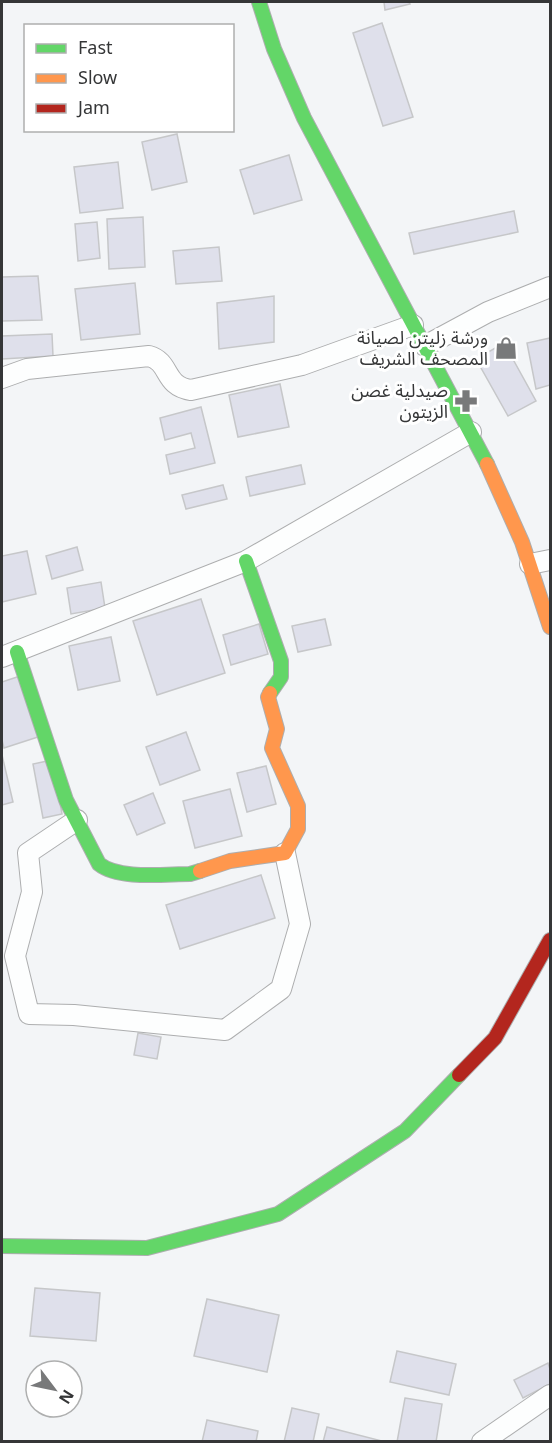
<svg xmlns="http://www.w3.org/2000/svg" width="552" height="1443" font-family="Georgia,'Noto Sans Arabic',serif">
<style>
.building{fill:#dfe0eb;stroke:#c6c7c9;stroke-width:1.5}
.lines{fill:none;stroke-linecap:round;stroke-linejoin:round}
.street-casing{stroke:#adaeaf;stroke-width:22}
.fast-casing{stroke:#adaeaf;stroke-width:16}
.slow-casing{stroke:#adaeaf;stroke-width:16}
.jam-casing{stroke:#adaeaf;stroke-width:16}
.street{stroke:#fdfefe;stroke-width:20}
.fast{stroke:#63d668;stroke-width:14}
.slow{stroke:#ff974d;stroke-width:14}
.jam{stroke:#b3261e;stroke-width:14}
.labels{text-anchor:middle;dominant-baseline:central;stroke-width:6;stroke-linejoin:round;paint-order:stroke}
.poi-label{font-size:18px;fill:#353637;stroke:#fff;text-anchor:end}
</style>
<rect width="100%" height="100%" fill="#f3f5f7"/>
<!-- building -->
<g class="building">
<path d="M384,2H409L410,4L385,10Z"/>
<path d="M382,23L413,117L383,126L353,33Z"/>
<path d="M177,134L187,182L152,190L142,142Z"/>
<path d="M289,155L302,200L254,214L240,170Z"/>
<path d="M118,162L123,208L80,213L74,167Z"/>
<path d="M514,211L518,232L414,254L409,233Z"/>
<path d="M143,217L145,267L109,269L107,219Z"/>
<path d="M97,222L100,258L78,261L75,224Z"/>
<path d="M219,247L222,281L176,284L173,251Z"/>
<path d="M38,276L42,320L2,321V277Z"/>
<path d="M135,283L140,334L81,340L75,289Z"/>
<path d="M274,296V342L219,349L217,303Z"/>
<path d="M52,334L53,356L2,359V336Z"/>
<path d="M550,338V385L536,389L527,343Z"/>
<path d="M504,343L536,401L508,416L476,359Z"/>
<path d="M280,384L289,427L238,437L229,395Z"/>
<path d="M201,407L215,463L170,474L166,455L195,448L191,433L165,440L160,418Z"/>
<path d="M301,465L305,484L250,496L246,477Z"/>
<path d="M223,485L227,499L186,509L182,495Z"/>
<path d="M77,547L83,570L52,579L46,556Z"/>
<path d="M27,551L36,594L2,602V556Z"/>
<path d="M101,582L105,608L71,614L67,588Z"/>
<path d="M201,599L225,673L157,695L133,621Z"/>
<path d="M325,619L331,645L298,652L292,626Z"/>
<path d="M259,624L268,654L231,665L223,635Z"/>
<path d="M111,637L120,681L78,690L69,646Z"/>
<path d="M20,676L41,736L4,748L2,740V682Z"/>
<path d="M186,732L200,770L160,785L146,747Z"/>
<path d="M2,755L13,802L2,805Z"/>
<path d="M52,760L62,814L43,818L33,764Z"/>
<path d="M266,766L276,804L247,812L237,773Z"/>
<path d="M230,789L242,836L195,848L183,801Z"/>
<path d="M153,793L165,823L137,835L124,805Z"/>
<path d="M261,875L275,918L180,949L166,905Z"/>
<path d="M138,1033L161,1037L157,1059L134,1055Z"/>
<path d="M35,1288L100,1293L96,1341L30,1336Z"/>
<path d="M207,1299L279,1315L267,1372L194,1356Z"/>
<path d="M397,1351L456,1364L449,1395L390,1382Z"/>
<path d="M548,1363L550,1369V1384L523,1398L514,1380Z"/>
<path d="M405,1398L442,1404L436,1442H397Z"/>
<path d="M292,1408L319,1414L313,1442H284Z"/>
<path d="M207,1420L258,1431L256,1442H202Z"/>
<path d="M327,1427L382,1441V1442H323Z"/>
</g>
<g class="lines">
<!-- street casing -->
<g class="street-casing">
<g id="street">
<path d="M425,346L488,312L550,287"/>
<path d="M2,378L27,369L149,356C171,362 163,386 191,390L302,365L413,325"/>
<path d="M530,564L550,560"/>
<path d="M2,657L246,561L471,432"/>
<path d="M77,820L28,853L32,892L15,956L29,1014L74,1015L225,1030L281,989L300,924L285,853"/>
<path d="M482,1442L550,1395"/>
</g>
</g>
<!-- fast casing -->
<g class="fast-casing">
<g id="fast">
<path d="M259,2L274,49L304,118L487,464"/>
<path d="M246,561L281,661V677L270,693"/>
<path d="M17,652L66,800L99,864C119,880 165,874 190,874L200,871"/>
<path d="M2,1246L147,1248L278,1214L405,1131L459,1075"/>
</g>
</g>
<!-- slow casing -->
<g class="slow-casing">
<g id="slow">
<path d="M487,464L522,542L550,627"/>
<path d="M200,871L230,861L285,853L298,829V806L272,748L277,729L268,697L270,693"/>
</g>
</g>
<!-- jam casing -->
<g class="jam-casing">
<path id="jam" d="M459,1075L495,1038L550,940"/>
</g>
<!-- street -->
<use href="#street" class="street"/>
<!-- fast -->
<use href="#fast" class="fast"/>
<!-- slow -->
<use href="#slow" class="slow"/>
<!-- jam -->
<use href="#jam" class="jam"/>
</g>
<!-- icons -->
<defs>
<g id="shop-bare" transform="scale(1.8)"><path d="M-5-2.5h2.3a2.7 3.5 0 0 1 5.4 0H5L5.5 6h-11ZM-1.5-2.5h3a1.5 2.3 0 0 0-3 0Z" fill="#78797a" stroke="#fff" stroke-width="2.5" paint-order="stroke"/></g>
<g id="pharmacy-bare" transform="scale(1.8)"><path d="M-2-6h4v4h4v4h-4v4h-4v-4h-4v-4h4Z" fill="#78797a" stroke="#fff" stroke-width="2.5" paint-order="stroke"/></g>
</defs>
<g fill-rule="evenodd">
<use href="#shop-bare" x="506" y="348"/>
<use href="#pharmacy-bare" x="466" y="401"/>
</g>
<g class="labels">
<!-- poi labels -->
<g class="poi-label">
<text x="488" y="338">ورشة زليتن لصيانة<tspan x="488" dy="21">المصحف الشريف</tspan></text>
<text x="448" y="391">صيدلية غصن<tspan x="448" dy="21">الزيتون</tspan></text>
</g>
</g>
<!-- border -->
<rect width="552" height="1443" fill="none" stroke="#353637" stroke-width="6"/>
<!-- legend -->
<rect x="24" y="24" width="210" height="108" fill="#ffffff" stroke="#aeafaf" stroke-width="1.5"/>
<rect x="36" y="44" width="30" height="9" fill="#63d668" stroke="#aeafaf" stroke-width="1.5"/>
<text x="78" y="54" font-size="18" fill="#353637">Fast</text>
<rect x="36" y="74" width="30" height="9" fill="#ff974d" stroke="#aeafaf" stroke-width="1.5"/>
<text x="78" y="84" font-size="18" fill="#353637">Slow</text>
<rect x="36" y="104" width="30" height="9" fill="#b3261e" stroke="#aeafaf" stroke-width="1.5"/>
<text x="78" y="114" font-size="18" fill="#353637">Jam</text>
<!-- north arrow -->
<g transform="translate(54 1389) rotate(122)"><circle r="28" fill="#ffffff" stroke="#aeafaf" stroke-width="1.5"/>
<path d="M0-4.5L10 22L0 15L-10 22Z" fill="#78797a"/>
<text y="-9" font-size="16" font-weight="bold" text-anchor="middle" fill="#353637">N</text>
</g>
</svg>
